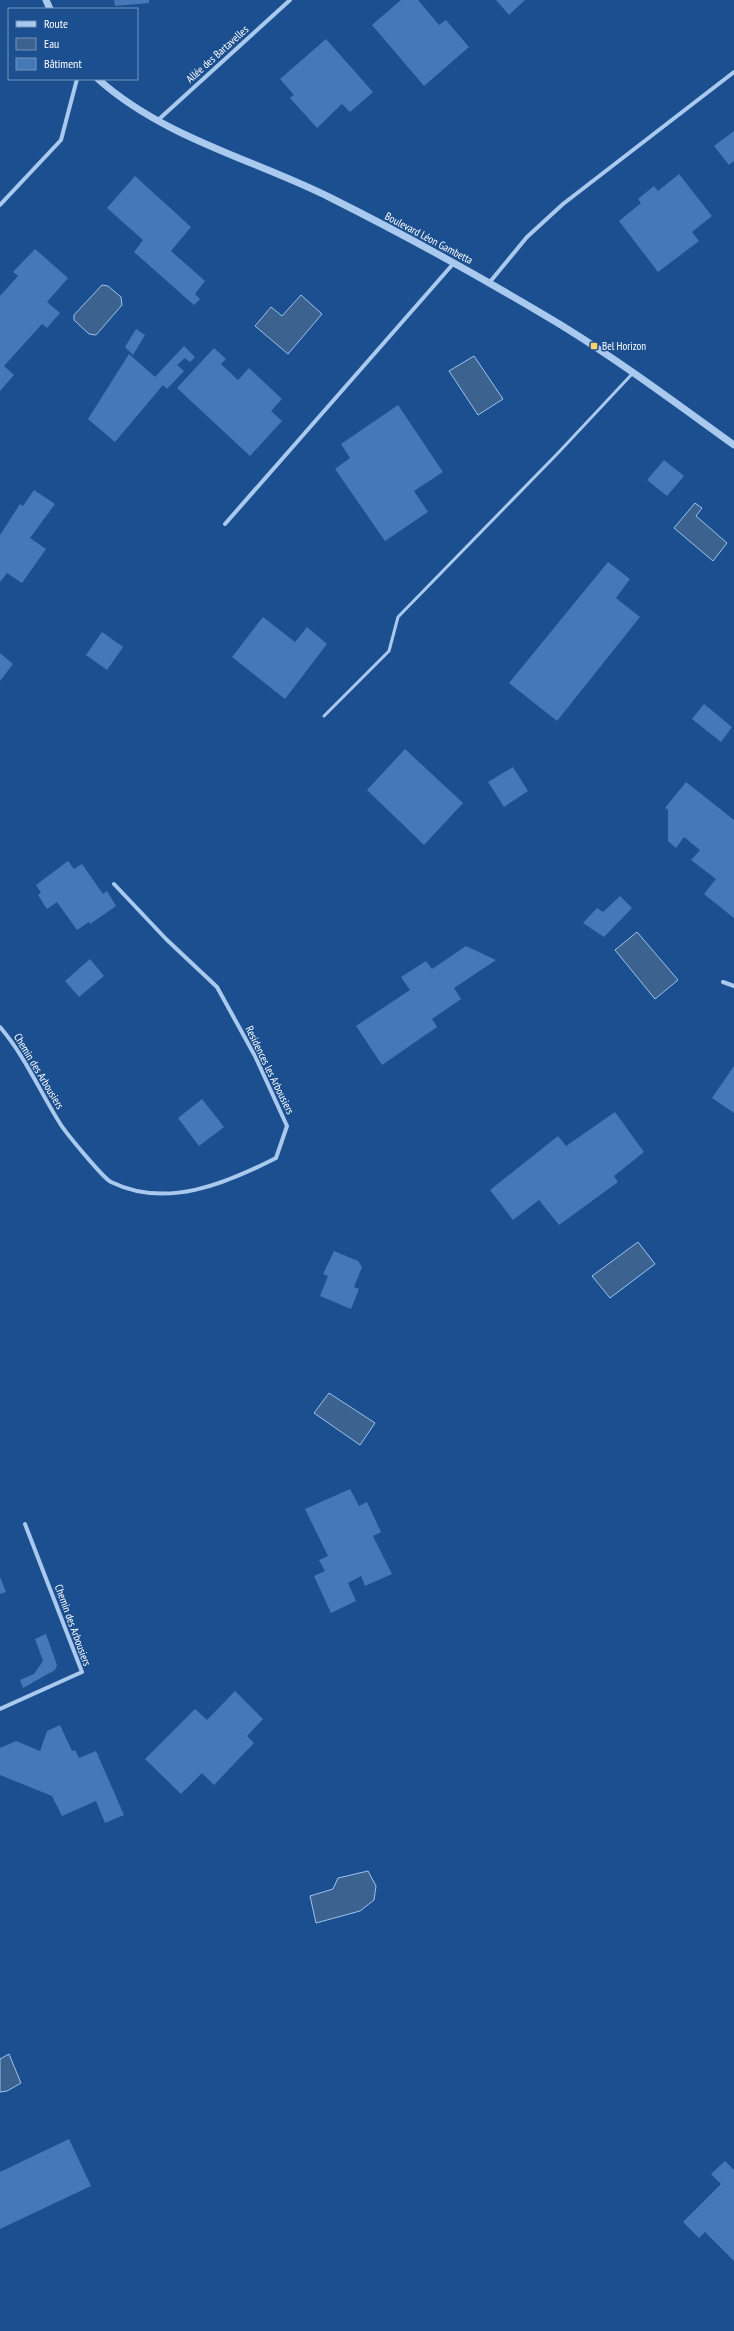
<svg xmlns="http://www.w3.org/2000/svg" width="734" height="2331" font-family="'PT Sans Narrow',sans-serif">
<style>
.water{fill:#3c6290;stroke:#9cc4f0}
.building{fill:#4478b7}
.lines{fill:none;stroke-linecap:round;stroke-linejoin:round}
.service{stroke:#a9c9ee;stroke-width:3}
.minor{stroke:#a9c9ee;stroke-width:4}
.tertiary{stroke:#a9c9ee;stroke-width:7}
.poi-dot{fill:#ffd166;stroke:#1b4f8f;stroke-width:1.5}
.labels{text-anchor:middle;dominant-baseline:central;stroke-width:3;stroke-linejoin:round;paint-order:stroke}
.street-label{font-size:11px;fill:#fff;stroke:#1b4f8f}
.poi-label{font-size:11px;fill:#fff;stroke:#1b4f8f;text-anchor:start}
</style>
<rect width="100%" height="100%" fill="#1b4f8f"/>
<!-- water -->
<g class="water">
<path d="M102,285L108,286L121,297L122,305L96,335L89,334L74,320V315Z"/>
<path d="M301,295L322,314L288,354L255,326L271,307L282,316Z"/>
<path d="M474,356L503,399L478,415L449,371Z"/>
<path d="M695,503L702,508L696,516L727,543L713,561L674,528Z"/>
<path d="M637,932L678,980L655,999L615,950Z"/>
<path d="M638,1242L655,1264L610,1298L592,1276Z"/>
<path d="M329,1393L375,1423L360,1445L314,1413Z"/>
<path d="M368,1871L376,1886L374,1900L360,1911L316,1923L310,1896L333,1889L338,1878Z"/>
<path d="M9,2054L21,2083L7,2091L0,2092V2059Z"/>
</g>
<!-- building -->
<g class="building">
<path d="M114,0H149V3L115,6Z"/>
<path d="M401,0H418L439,25L446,20L469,47L424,86L372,25Z"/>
<path d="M496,0H525L509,15Z"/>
<path d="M326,39L373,92L350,112L342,104L317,128L290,98L294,95L280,79Z"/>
<path d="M734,131V161L729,165L714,146Z"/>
<path d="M679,174L712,216L692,232L699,241L658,272L619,221L641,203L638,199L654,186L658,191Z"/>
<path d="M135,176L191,227L171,251L205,281L195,294L200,299L194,305L134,252L143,240L107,208Z"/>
<path d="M35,249L68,278L47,302L60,313L47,328L42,324L4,366L14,375L0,391V296L18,276L13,272Z"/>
<path d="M136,329L145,335L133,355L125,347Z"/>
<path d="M184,346L195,357L190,362L185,358L177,365L184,371L167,389L163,385L115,442L88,419L129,354L155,377Z"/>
<path d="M214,348L226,359L221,364L238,380L249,368L282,399L271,411L282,421L250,456L177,388Z"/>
<path d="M398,405L443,472L414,491L428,512L385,541L335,469L350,458L341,444Z"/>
<path d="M664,460L684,476L667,496L647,480Z"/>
<path d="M34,490L55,504L30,538L46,549L22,583L7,573L0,582V535L20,504L23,506Z"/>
<path d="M608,562L630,579L616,598L640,617L557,721L509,683Z"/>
<path d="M263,617L295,642L307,627L327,644L285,699L232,657Z"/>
<path d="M102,632L123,647L107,670L86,655Z"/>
<path d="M0,653L13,664L0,681Z"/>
<path d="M704,704L732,727L721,742L692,719Z"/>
<path d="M405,749L463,803L424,845L367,790Z"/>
<path d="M513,767L528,791L504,807L488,782Z"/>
<path d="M686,782L734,820V918L704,894L716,879L691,860L700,850L684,837L676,848L668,841V810L665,808Z"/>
<path d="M68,861L74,869L82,864L103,894L107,891L116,906L90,924L89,922L77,930L57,902L47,909L38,895L41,893L36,885Z"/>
<path d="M620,896L632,908L604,937L583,923L597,908L603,912Z"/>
<path d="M466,946L496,960L454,988L461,999L432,1019L437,1027L382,1065L356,1026L410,990L401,977L426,961L432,969Z"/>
<path d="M90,959L104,976L79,997L65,981Z"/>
<path d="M734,1066V1113L712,1098Z"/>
<path d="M202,1099L224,1127L199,1146L178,1118Z"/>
<path d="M615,1112L644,1152L614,1176L618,1182L559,1225L539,1200L513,1220L490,1190L558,1136L566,1146Z"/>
<path d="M334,1251L358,1261L362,1267L354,1287L359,1289L351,1309L320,1296L328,1276L323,1274Z"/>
<path d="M350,1489L359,1506L367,1502L381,1532L373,1536L392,1574L365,1586L361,1576L348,1583L356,1601L331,1613L314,1576L325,1571L319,1560L328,1556L305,1509Z"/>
<path d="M0,1577L6,1592L0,1594Z"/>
<path d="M46,1634L57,1665L55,1670L23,1688L20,1680L34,1674L43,1661L35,1639Z"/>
<path d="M235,1691L263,1719L247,1736L254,1743L214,1785L202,1773L181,1794L145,1759L195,1709L207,1720Z"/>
<path d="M60,1725L72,1751L75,1750L79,1758L96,1751L124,1815L105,1823L96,1801L62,1816L52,1796L0,1775V1748L16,1741L40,1751L47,1731Z"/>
<path d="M69,2139L91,2186L0,2229V2172Z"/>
<path d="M725,2161L734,2170V2261L705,2232L699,2238L683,2222L721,2184L711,2174Z"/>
</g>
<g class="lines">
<!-- service -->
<path class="service" d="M324,716L389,651L398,617L558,453L633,373"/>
<!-- minor -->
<g class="minor">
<path d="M157,121L290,0"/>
<path d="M0,205L61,140L77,79"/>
<path d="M489,283L527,237L563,204L734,72"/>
<path d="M225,524L453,264"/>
<path d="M723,982L734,986"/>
<path d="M0,1027C25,1056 40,1092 61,1125C67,1134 103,1178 111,1182C166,1209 225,1184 276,1158L287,1126L255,1056L217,987L166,939L114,884"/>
<path d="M0,1709L82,1672L25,1524"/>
</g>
<!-- tertiary -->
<g class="tertiary">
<path d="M46,0L50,9"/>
<path d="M98,79C164,138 253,159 331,198C409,237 486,280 561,325C621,362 677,404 734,445"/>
</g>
</g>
<!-- markers -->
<rect class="poi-dot" x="590" y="342" width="8" height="8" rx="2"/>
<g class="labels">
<!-- street labels -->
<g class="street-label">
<text transform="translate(217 54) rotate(-42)">Allée des Bartavelles</text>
<text transform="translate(429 238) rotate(28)">Boulevard Léon Gambetta</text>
<text transform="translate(270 1070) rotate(64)">Residences les Arbousiers</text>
<text transform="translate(39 1071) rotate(59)">Chemin des Arbousiers</text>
<text transform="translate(73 1625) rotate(70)">Chemin des Arbousiers</text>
</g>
<!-- poi labels -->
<g class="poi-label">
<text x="602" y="346">Bel Horizon</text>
</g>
</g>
<!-- legend -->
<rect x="8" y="8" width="130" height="72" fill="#1b4f8f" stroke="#7695bc"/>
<rect x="16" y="21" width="20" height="6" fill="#a9c9ee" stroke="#7695bc"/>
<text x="44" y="28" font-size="12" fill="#ffffff">Route</text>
<rect x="16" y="38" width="20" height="12" fill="#3c6290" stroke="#7695bc"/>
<text x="44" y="48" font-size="12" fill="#ffffff">Eau</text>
<rect x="16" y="58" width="20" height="12" fill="#4478b7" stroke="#7695bc"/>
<text x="44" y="68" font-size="12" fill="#ffffff">Bâtiment</text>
</svg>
